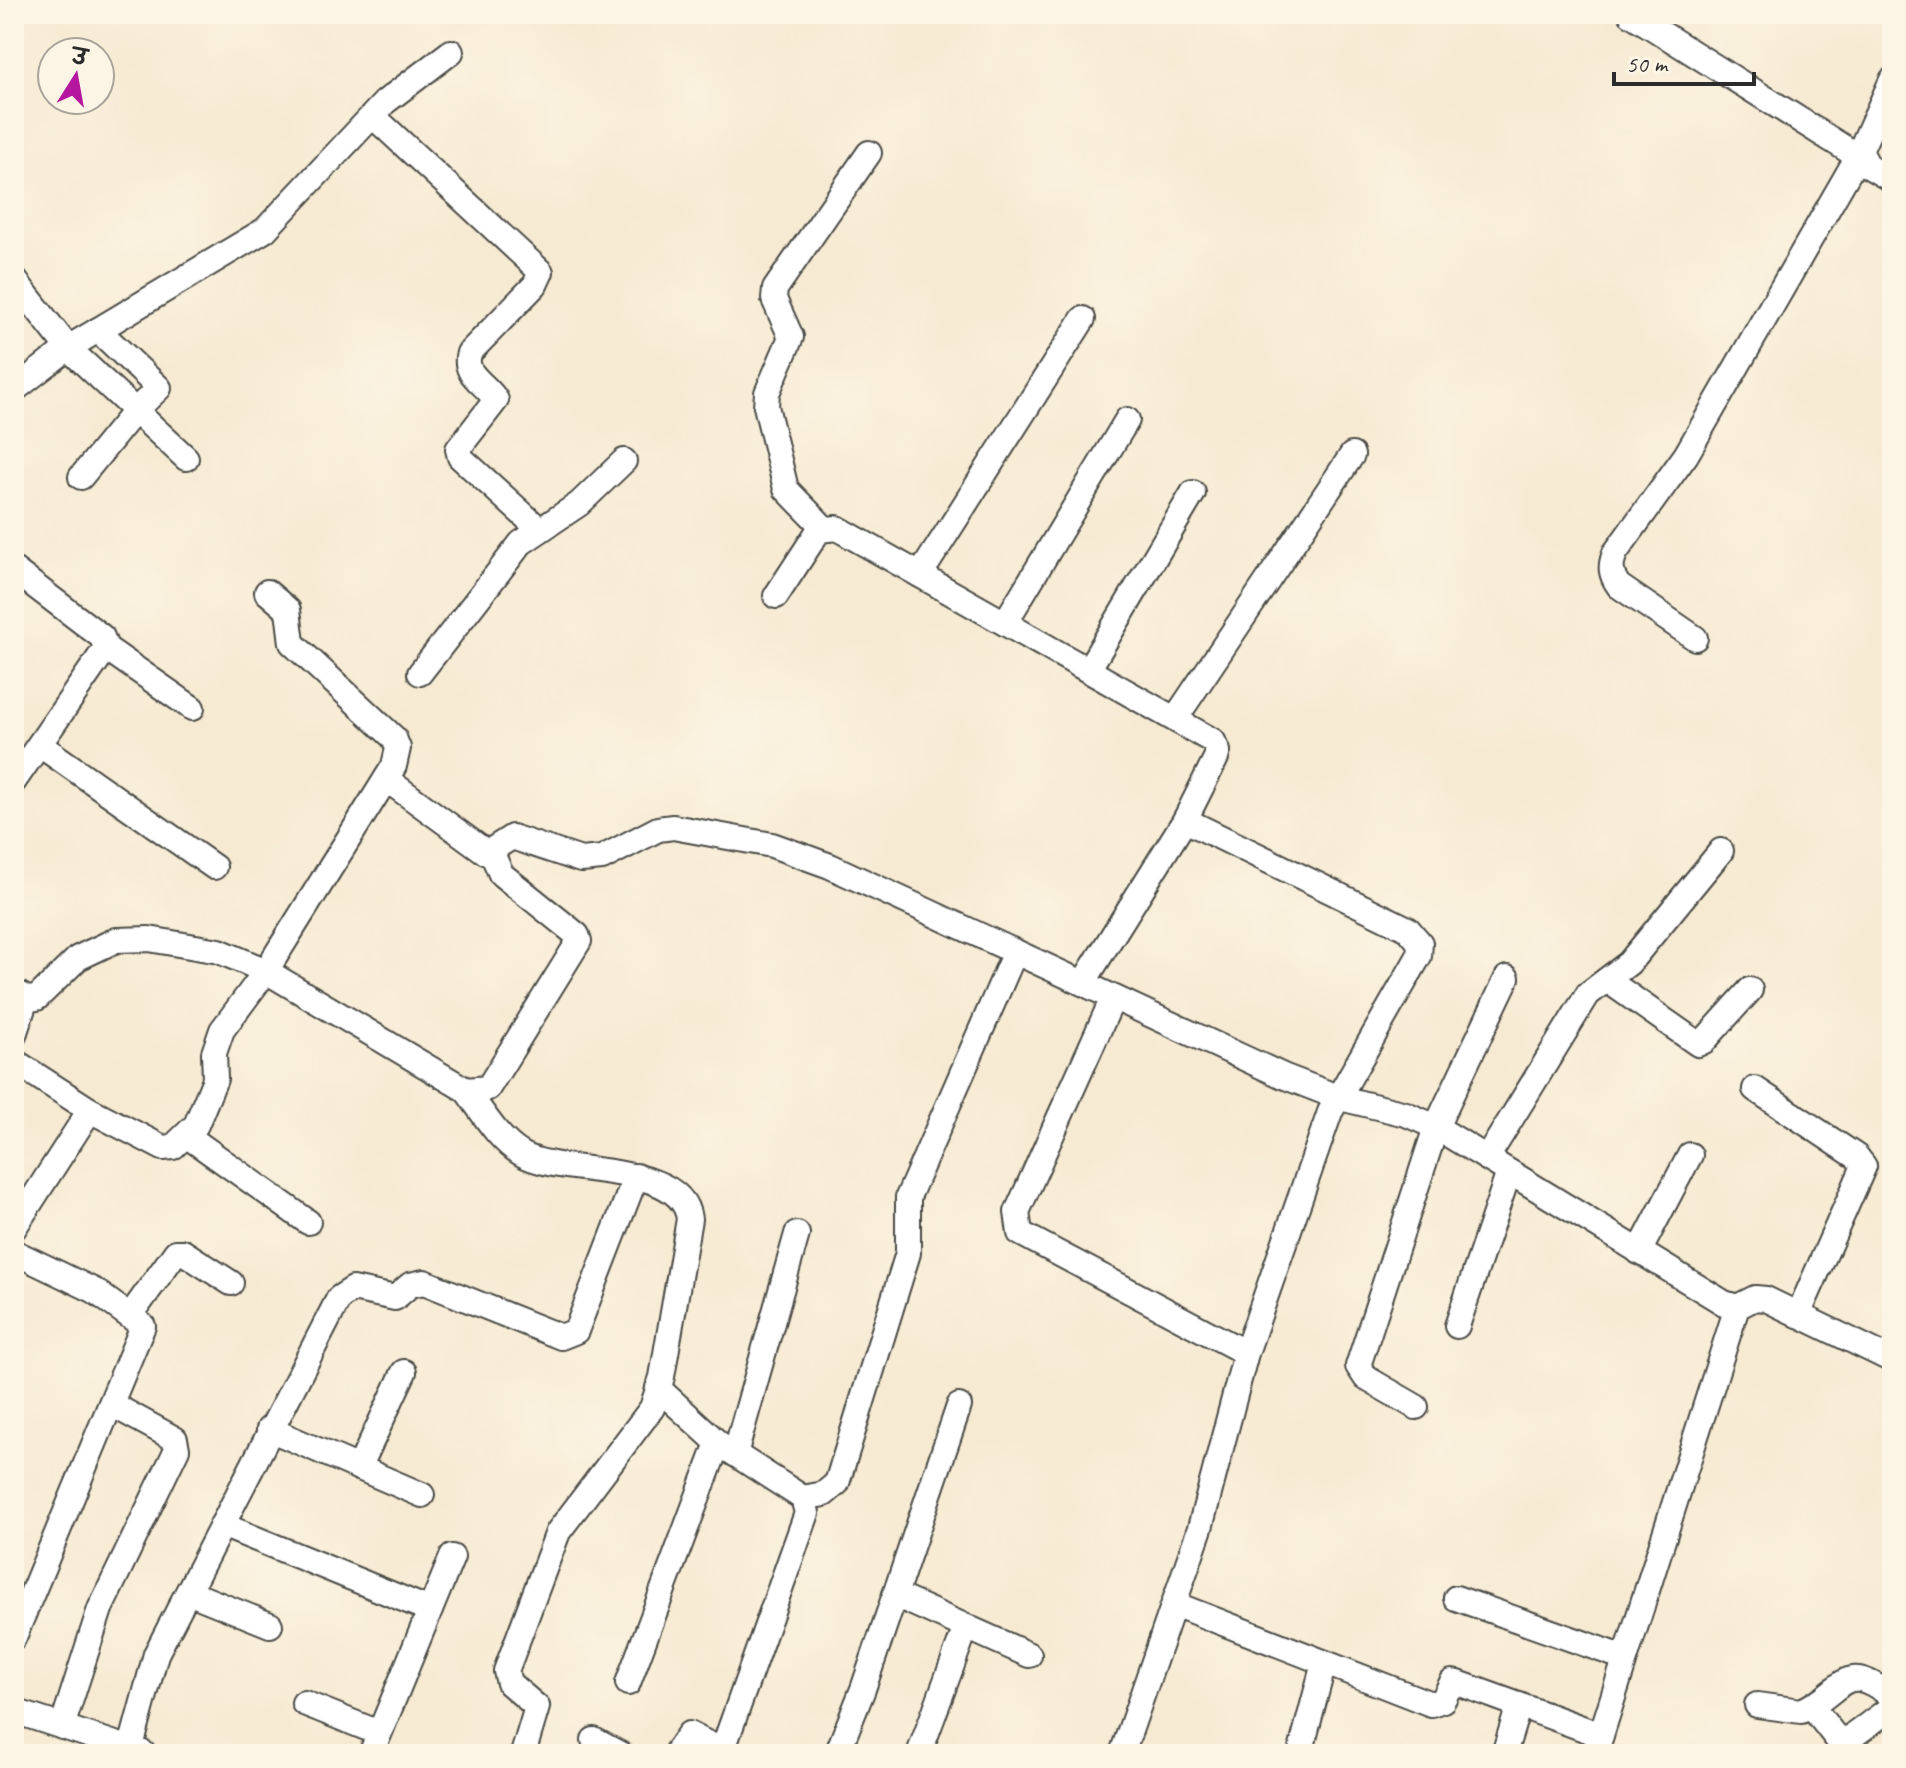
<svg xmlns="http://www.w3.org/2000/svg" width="1906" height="1768" font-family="Caveat,'Playpen Sans Deva',sans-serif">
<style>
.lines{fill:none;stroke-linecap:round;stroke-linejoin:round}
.minor-casing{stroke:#494844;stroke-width:28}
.minor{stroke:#fff;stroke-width:24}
</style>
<rect width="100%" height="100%" fill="#fcf5e5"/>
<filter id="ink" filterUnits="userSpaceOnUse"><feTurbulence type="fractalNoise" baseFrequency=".0125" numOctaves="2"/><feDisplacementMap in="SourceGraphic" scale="16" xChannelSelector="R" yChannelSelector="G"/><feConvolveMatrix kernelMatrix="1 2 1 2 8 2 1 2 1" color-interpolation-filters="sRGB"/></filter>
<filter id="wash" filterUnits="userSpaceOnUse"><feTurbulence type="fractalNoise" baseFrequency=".006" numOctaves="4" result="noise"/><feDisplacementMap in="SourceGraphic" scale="32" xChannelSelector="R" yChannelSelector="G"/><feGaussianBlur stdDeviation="1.8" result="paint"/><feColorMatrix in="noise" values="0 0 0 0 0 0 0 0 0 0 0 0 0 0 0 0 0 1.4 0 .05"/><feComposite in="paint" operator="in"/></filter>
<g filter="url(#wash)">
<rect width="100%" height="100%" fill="#f6ead2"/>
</g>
<g filter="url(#ink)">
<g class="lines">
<!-- minor casing -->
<g class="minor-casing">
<g id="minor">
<path d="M1631,14L1862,159"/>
<path d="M1892,80L1860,151L1868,166L1892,180"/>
<path d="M373,116L541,272L535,285L469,353C462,375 486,383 496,400L458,449L460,457L539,529"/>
<path d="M14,279L68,348L186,458"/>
<path d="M14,390L68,348L265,230L385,102L451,52"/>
<path d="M81,477L135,411L159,388L98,330"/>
<path d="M823,527L786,489L766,406L767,393L791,337L774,299L775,289L869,153"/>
<path d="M14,570L102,637L106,648L14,781"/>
<path d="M920,575L1083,319"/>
<path d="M776,596L819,530L837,528L1213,741L1218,751L1216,758L1185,820L1083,983"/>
<path d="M1005,623L1127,420"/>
<path d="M1695,638L1619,586C1610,574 1610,566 1615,553L1686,455L1857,158"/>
<path d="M106,648L192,708"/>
<path d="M1088,670L1193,493"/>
<path d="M420,673L521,543L579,504L624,461"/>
<path d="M1175,719L1352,455"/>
<path d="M40,745L214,867"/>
<path d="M386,779L487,853L512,837L581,860L602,858L658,829L673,827L772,845L830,866L1283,1076L1340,1098L1406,1114L1436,1127L1724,1303L1737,1307"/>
<path d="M1607,980L1698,1044L1704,1041L1750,990"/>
<path d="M14,991L26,999L37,998L78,958L116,940L149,939L219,951L266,971L466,1090L488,1088L579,941L577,935L501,874L492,853"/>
<path d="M1113,998L1017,1212L1020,1233L1246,1353"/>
<path d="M14,1035L26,999"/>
<path d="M14,1061L93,1112"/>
<path d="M1755,1089L1857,1157L1864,1166L1798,1315"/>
<path d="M466,1090C482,1111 498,1140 522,1154C560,1177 682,1160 689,1219L662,1377L652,1408L558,1532L506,1671L509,1683L537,1707L523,1754"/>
<path d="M186,1135L308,1222"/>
<path d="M1487,1158L1588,994L1629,963L1721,851"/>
<path d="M14,1228L90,1110L163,1148L173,1147L196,1125L215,1079L214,1053L222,1030L266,971L394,766L398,748L394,738L292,643L288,610L267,592"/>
<path d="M14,1252L95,1291L143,1326L14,1637"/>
<path d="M1639,1252L1690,1155"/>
<path d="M130,1316L176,1252H183L231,1283"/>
<path d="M1457,1326L1509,1172"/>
<path d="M658,1388L718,1443L803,1498L807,1513L724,1746L718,1749L689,1734L675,1754"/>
<path d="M1416,1407L1366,1378L1358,1366L1436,1127L1507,978"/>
<path d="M269,1429L422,1495"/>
<path d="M735,1454L797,1234"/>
<path d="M359,1468L404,1372"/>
<path d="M803,1498L824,1494L837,1483L908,1253V1197L1015,952"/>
<path d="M222,1525L430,1610"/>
<path d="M188,1592L270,1625"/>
<path d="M895,1595L1029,1655"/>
<path d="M1456,1598L1625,1658"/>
<path d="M1174,1604L1431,1704L1443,1700L1452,1682L1458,1683L1601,1735"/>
<path d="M628,1683L718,1443"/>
<path d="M304,1703L379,1733"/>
<path d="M1757,1705L1801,1711C1845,1693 1841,1657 1892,1697"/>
<path d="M1812,1707L1849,1754"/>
<path d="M14,1711L143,1753"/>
<path d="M62,1727L100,1609L177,1449L175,1439L111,1404"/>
<path d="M594,1740L620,1754"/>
<path d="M1842,1744L1892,1707"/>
<path d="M129,1754L156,1654L339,1298L353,1289L395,1298L410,1285L424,1282L561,1337L576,1331L636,1176"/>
<path d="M371,1754L452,1557"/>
<path d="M837,1754L863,1689L959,1406"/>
<path d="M919,1754L966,1627"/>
<path d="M1122,1754L1200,1528L1246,1353L1330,1112L1419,956L1420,943L1408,929L1185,820"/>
<path d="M1300,1754L1324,1663"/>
<path d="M1504,1754L1519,1705"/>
<path d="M1595,1754L1737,1307L1755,1298L1766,1299L1892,1360"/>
</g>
</g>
<!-- minor -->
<use href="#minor" class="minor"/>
</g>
</g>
<!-- margin -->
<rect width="1906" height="1768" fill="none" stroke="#fcf5e5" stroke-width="48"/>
<!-- north arrow -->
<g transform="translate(76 76) rotate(11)"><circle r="38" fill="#fcf5e5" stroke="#a8a49b" stroke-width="2"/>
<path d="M0-6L14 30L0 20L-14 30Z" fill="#b5179e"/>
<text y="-12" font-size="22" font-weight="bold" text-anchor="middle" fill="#2b2b2b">उ</text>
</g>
<!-- scale -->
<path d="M1614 72v12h140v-12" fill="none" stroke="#2b2b2b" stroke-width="4"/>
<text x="1626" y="72" font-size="24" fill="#2b2b2b" stroke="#fcf5e5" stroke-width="6" paint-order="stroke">50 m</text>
</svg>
